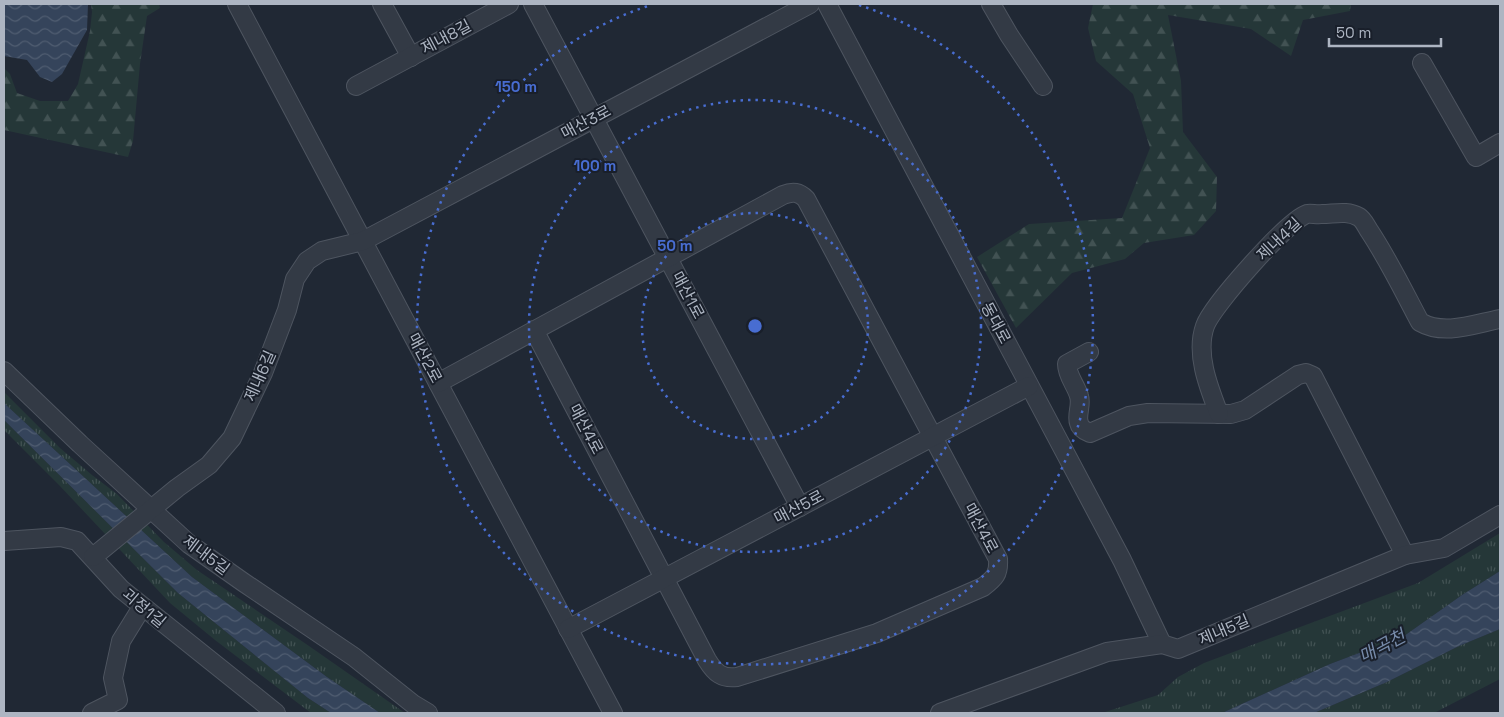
<svg xmlns="http://www.w3.org/2000/svg" width="1504" height="717" font-family="'Space Grotesk','Noto Sans KR',sans-serif">
<style>
.grass{fill:url(#grass-tufts)}
.forest{fill:url(#forest-firs)}
.water{fill:url(#water-waves)}
.lines{fill:none;stroke-linecap:round;stroke-linejoin:round}
.minor-casing{stroke:#4e5560;stroke-width:20}
.minor{stroke:#333a45;stroke-width:18}
.ring{fill:none;stroke:#486dd1;stroke-width:2.5;stroke-dasharray:2.5 5}
.labels{text-anchor:middle;dominant-baseline:central;stroke-width:4;stroke-linejoin:round;paint-order:stroke}
.street-label{font-size:16px;fill:#adb5c2;stroke:#191f2a}
.water-label{font-size:18px;font-style:italic;fill:#778baa;stroke:#191f2a}
.centre{fill:#486dd1;stroke:#191f2a;stroke-width:2.5}
.ring-label{font-size:15px;text-anchor:middle;font-weight:bold;fill:#486dd1;stroke:#191f2a;stroke-width:4;stroke-linejoin:round;paint-order:stroke}
</style>
<defs>
<pattern id="grass-tufts" width="24" height="20" patternUnits="userSpaceOnUse" patternTransform="scale(1.25)"><rect width="24" height="20" fill="#253738"/><path d="M3 7l-1-3M5 7V3M7 7l1-3M15 17l-1-3M17 17v-4M19 17l1-3" fill="none" stroke="#425253"/></pattern>
<pattern id="forest-firs" width="22" height="20" patternUnits="userSpaceOnUse" patternTransform="scale(1.25)"><rect width="22" height="20" fill="#253738"/><path d="M5 1l3.5 6h-7zM16 11l3.5 6h-7z" fill="#425253"/></pattern>
<pattern id="water-waves" width="16" height="10" patternUnits="userSpaceOnUse" patternTransform="scale(1.25)"><rect width="16" height="10" fill="#35445b"/><path d="M0 5q4-4 8 0t8 0" fill="none" stroke="#505d71"/></pattern>
</defs>
<rect width="100%" height="100%" fill="#202834"/>
<!-- grass -->
<g class="grass">
<path d="M4,392L60,448L92,475L117,494L164,542L197,570L309,646L405,713H380L327,677L192,577L4,403Z"/>
<path d="M4,420L178,593L308,698L331,713H311L215,640L170,603L59,485L4,430Z"/>
<path d="M1500,533V571L1462,595L1404,636L1330,664L1222,713H1102L1158,695L1178,677L1204,663L1418,583Z"/>
<path d="M1500,629V679L1434,713H1314L1387,682L1459,646Z"/>
</g>
<!-- forest -->
<g class="forest">
<path d="M91,4H159L160,8L147,16L140,64L133,141L128,157L4,130V68L10,74L17,93L40,101H68L78,84L90,31L92,12Z"/>
<path d="M1093,4H1351L1350,11L1303,20L1291,56L1251,29L1168,15L1181,81L1183,132L1217,177L1216,211L1194,235L1144,243L1125,259L1072,273L1016,328L977,257L1029,224L1122,218L1150,148L1133,94L1096,61L1088,28Z"/>
</g>
<!-- water -->
<g class="water">
<path d="M4,4H88L87,30L62,74L52,82L40,77L27,60L4,56Z"/>
<path d="M4,403L192,577L327,677L380,713H331L308,698L178,593L4,420Z"/>
<path d="M1500,571V629L1459,646L1387,682L1314,713H1222L1330,664L1404,636L1462,595Z"/>
</g>
<g class="lines">
<!-- minor casing -->
<g class="minor-casing">
<g id="minor">
<path d="M237,4L613,713"/>
<path d="M382,4L411,57"/>
<path d="M533,4L800,507"/>
<path d="M827,4L1122,560L1162,644"/>
<path d="M991,4L1009,35L1043,86"/>
<path d="M1422,63L1476,157L1500,143"/>
<path d="M356,86L509,4"/>
<path d="M1089,352L1067,364C1067,376 1076,385 1079,396C1082,405 1076,415 1079,423C1080,428 1085,431 1090,433L1129,416L1148,413L1231,414L1245,410L1298,375L1306,373L1313,376L1405,555"/>
<path d="M4,371L80,444L189,544L243,582L354,657L413,704L428,713"/>
<path d="M438,383L783,195C793,191 799,192 806,199L998,559C999,574 995,578 983,587L877,633L737,677C722,679 715,673 707,660L534,330"/>
<path d="M1219,414C1209,388 1195,354 1205,326C1212,306 1288,220 1307,214C1311,213 1317,215 1322,214C1334,214 1347,210 1359,217C1364,220 1367,228 1370,232C1389,261 1404,292 1420,322C1444,336 1474,324 1500,319"/>
<path d="M4,541L61,537L77,541L121,589L276,713"/>
<path d="M93,557L177,488L209,465L232,438L263,373L287,310L295,279L307,261L322,251L363,241L810,4"/>
<path d="M568,629L1029,386"/>
<path d="M92,713L118,700L113,678L121,641L142,607"/>
<path d="M940,713L1107,652L1162,644L1178,649L1405,555L1444,548L1500,515"/>
</g>
</g>
<!-- minor -->
<use href="#minor" class="minor"/>
</g>
<!-- distance rings -->
<g class="ring">
<circle cx="755" cy="326" r="113"/>
<circle cx="755" cy="326" r="226"/>
<path d="M859 5A338 338 0 1 1 651 5"/>
</g>
<g class="labels">
<!-- street labels -->
<g class="street-label">
<text transform="translate(446 37) rotate(-28)">제내8길</text>
<text transform="translate(586 122) rotate(-28)">매산3로</text>
<text transform="translate(1279 239) rotate(-43)">제내4길</text>
<text transform="translate(688 295) rotate(62)">매산1로</text>
<text transform="translate(996 323) rotate(62)">동대로</text>
<text transform="translate(425 358) rotate(62)">매산2로</text>
<text transform="translate(260 376) rotate(-66)">제내6길</text>
<text transform="translate(586 429) rotate(62)">매산4로</text>
<text transform="translate(799 507) rotate(-28)">매산5로</text>
<text transform="translate(981 528) rotate(62)">매산4로</text>
<text transform="translate(206 555) rotate(37)">제내5길</text>
<text transform="translate(144 608) rotate(40)">괴정1길</text>
<text transform="translate(1224 630) rotate(-23)">제내5길</text>
</g>
<!-- water labels -->
<g class="water-label">
<text transform="translate(1382 646) rotate(-28)">매곡천</text>
</g>
</g>
<circle cx="755" cy="326" r="8" class="centre"/>
<g class="ring-label">
<text x="516" y="92">150 m</text>
<text x="595" y="171">100 m</text>
<text x="675" y="251">50 m</text>
</g>
<!-- border -->
<rect width="1504" height="717" fill="none" stroke="#adb5c2" stroke-width="10"/>
<!-- scale -->
<path d="M1329 38v8h112v-8" fill="none" stroke="#adb5c2" stroke-width="2.5"/>
<text x="1336" y="38" font-size="15" fill="#adb5c2" stroke="#191f2a" stroke-width="4" paint-order="stroke">50 m</text>
</svg>
